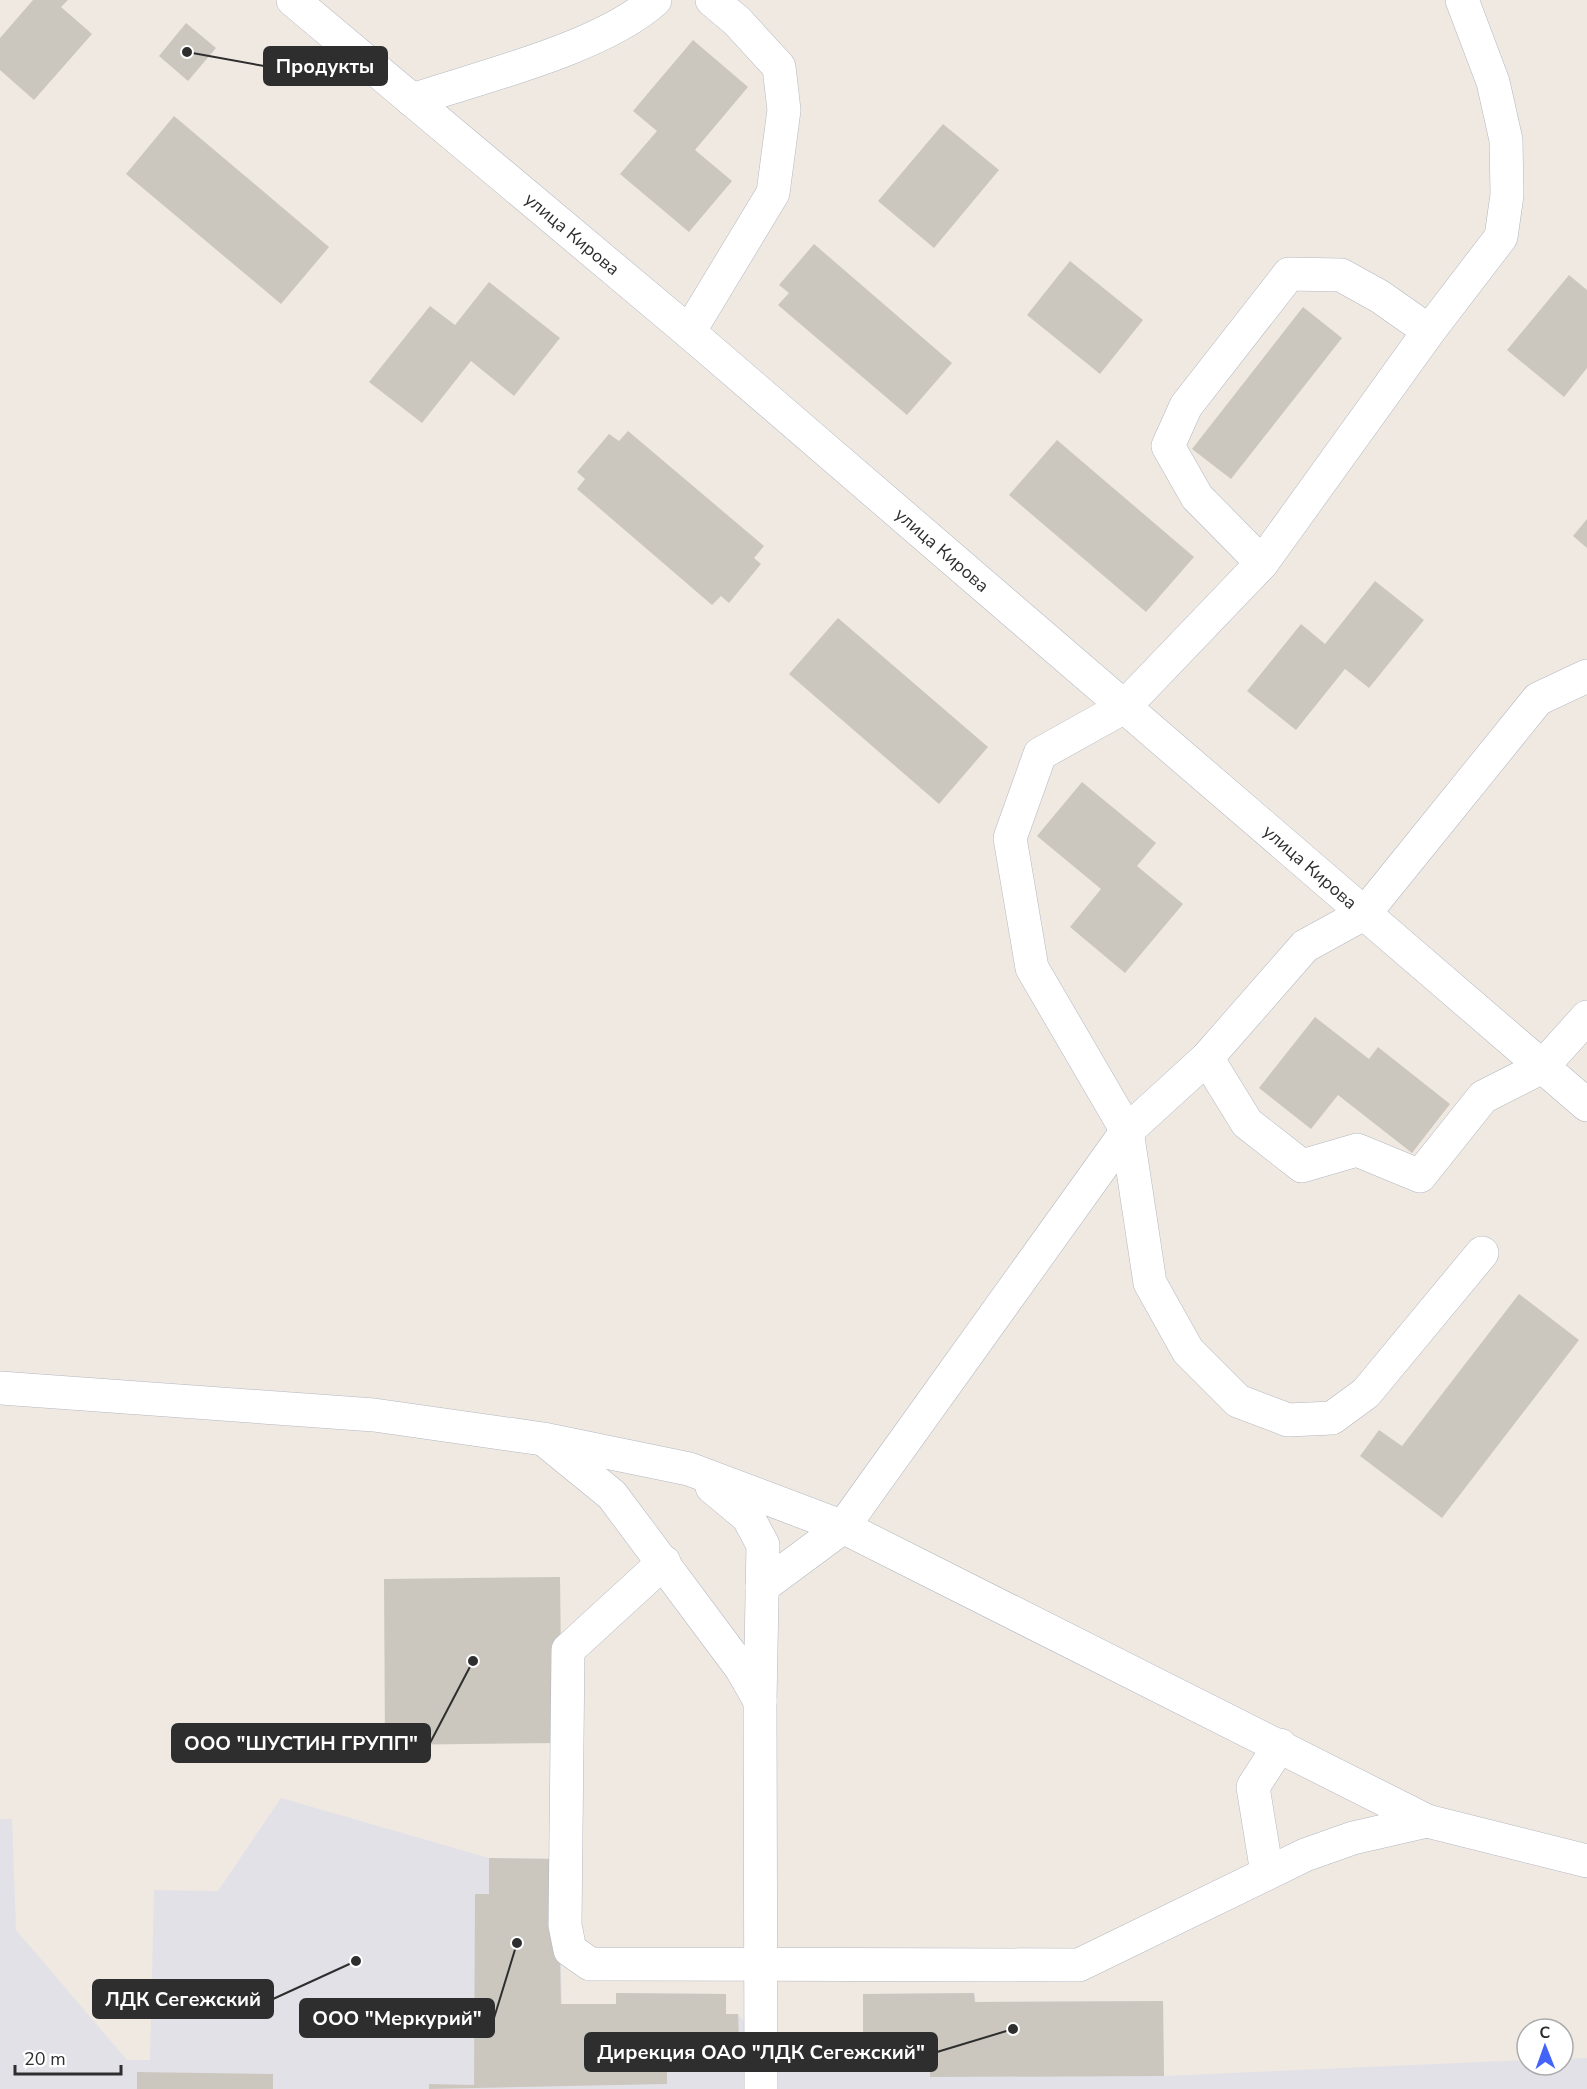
<svg xmlns="http://www.w3.org/2000/svg" width="1587" height="2089" font-family="'Nunito Sans',sans-serif">
<style>
.industrial{fill:#e3e1e8}
.building{fill:#cbc7bf}
.lines{fill:none;stroke-linecap:round;stroke-linejoin:round}
.minor-casing{stroke:#b4b7c1;stroke-width:34}
.minor{stroke:#fff;stroke-width:33}
.labels{text-anchor:middle;dominant-baseline:central;stroke-width:5;stroke-linejoin:round;paint-order:stroke}
.street-label{font-size:18px;fill:#2e2e2e;stroke:#fff}
.leader{fill:none;stroke:#2e2e2e;stroke-width:2}
.callout-dot{fill:#2e2e2e;stroke:#fff;stroke-width:2}
.callout{fill:#2e2e2e;stroke:#2e2e2e;stroke-width:2}
.callout-label{font-size:20px;text-anchor:middle;font-weight:bold;fill:#fff}
</style>
<rect width="100%" height="100%" fill="#efe9e1"/>
<!-- industrial -->
<path class="industrial" d="M281,1798L489,1858L558,1859L562,2004H616V1993L726,1994V2014H738L761,2043L863,2055V1994L974,1993L976,2002L1163,2001L1164,2076L1527,2060V2065H1563V2059L1587,2058V2089H0V1819H12L16,1930L127,2060H150L154,1890L218,1891Z"/>
<!-- building -->
<g class="building">
<path d="M33,0H68L61,7L92,34L34,100L0,70V38Z"/>
<path d="M186,23L216,48L188,81L159,56Z"/>
<path d="M693,40L748,87L695,150L732,181L689,232L620,174L657,131L633,111Z"/>
<path d="M174,116L329,247L281,304L126,174Z"/>
<path d="M943,124L999,170L934,248L878,201Z"/>
<path d="M814,244L952,363L907,415L778,305L789,293L779,285Z"/>
<path d="M1070,261L1143,320L1100,374L1027,315Z"/>
<path d="M1569,275L1587,290V368L1564,397L1507,350Z"/>
<path d="M489,282L560,338L514,396L471,361L422,423L369,382L430,306L455,325Z"/>
<path d="M1303,307L1342,338L1231,479L1192,449Z"/>
<path d="M628,431L764,546L754,558L761,564L729,603L721,596L712,605L577,489L585,479L577,472L609,434L619,441Z"/>
<path d="M1057,440L1194,557L1146,612L1009,495Z"/>
<path d="M1587,519V548L1573,536Z"/>
<path d="M1375,581L1424,620L1369,688L1345,669L1296,730L1247,691L1301,624L1325,644Z"/>
<path d="M838,618L988,747L939,804L789,674Z"/>
<path d="M1082,782L1156,843L1137,866L1183,904L1125,973L1070,927L1101,889L1037,836Z"/>
<path d="M1315,1017L1369,1059L1378,1047L1450,1104L1412,1153L1338,1095L1311,1129L1259,1088Z"/>
<path d="M1519,1294L1579,1340L1442,1518L1360,1456L1379,1430L1402,1446Z"/>
<path d="M560,1577L562,1743L385,1745L384,1579Z"/>
<path d="M489,1858L558,1859L561,2004H616V1993L726,1994V2014H738L740,2062L667,2063V2084L429,2089V2084L474,2085L475,1894H489Z"/>
<path d="M974,1993L975,2002L1163,2001L1164,2076L930,2077V2055H863V1994Z"/>
<path d="M137,2072L273,2074V2089H137Z"/>
</g>
<g class="lines">
<!-- minor casing -->
<g class="minor-casing">
<g id="minor">
<path d="M293,0L689,332L1587,1105"/>
<path d="M1462,0L1493,82L1506,140L1507,195L1501,237L1429,331L1262,563L1124,707L1040,754L1010,838L1032,968L1127,1131L1150,1283L1188,1351L1238,1401L1288,1420L1332,1418L1366,1393L1482,1253"/>
<path d="M412,100C481,77 602,48 655,0"/>
<path d="M689,332L773,193L784,110L779,67L737,21L712,0"/>
<path d="M1262,563L1197,497L1168,446L1186,406L1289,274L1341,275L1379,296L1429,331"/>
<path d="M1207,1058L1247,1123L1302,1166L1357,1150L1420,1176L1483,1097L1542,1067L1587,1017"/>
<path d="M0,1388L374,1415L543,1439L689,1469L843,1527L1427,1821L1587,1861"/>
<path d="M547,1442L612,1495L741,1668L760,1701"/>
<path d="M712,1487L748,1517L763,1545L760,1701L761,2089"/>
<path d="M664,1562L568,1650L565,1925L570,1950L590,1964L1079,1965L1305,1855L1353,1838L1427,1821"/>
<path d="M762,1587L843,1527L1127,1131L1207,1058L1305,946L1365,913L1538,699L1587,676"/>
<path d="M1267,1873L1253,1787L1280,1745"/>
</g>
</g>
<!-- minor -->
<use href="#minor" class="minor"/>
</g>
<g class="labels">
<!-- street labels -->
<g class="street-label">
<text transform="translate(572 234) rotate(40)">улица Кирова</text>
<text transform="translate(942 550) rotate(41)">улица Кирова</text>
<text transform="translate(1310 867) rotate(41)">улица Кирова</text>
</g>
</g>
<!-- callouts -->
<path class="leader" d="M187 52L264 66M473 1661L430 1743M356 1961L273 1999M517 1943L494 2018M1013 2029L937 2052"/>
<g class="callout-dot">
<circle cx="187" cy="52" r="6"/>
<circle cx="473" cy="1661" r="6"/>
<circle cx="356" cy="1961" r="6"/>
<circle cx="517" cy="1943" r="6"/>
<circle cx="1013" cy="2029" r="6"/>
</g>
<g class="callout">
<rect x="264" y="47" width="123" height="38" rx="6"/>
<rect x="172" y="1724" width="258" height="38" rx="6"/>
<rect x="93" y="1980" width="180" height="38" rx="6"/>
<rect x="300" y="1999" width="194" height="38" rx="6"/>
<rect x="585" y="2033" width="352" height="38" rx="6"/>
</g>
<g class="callout-label">
<text x="325" y="73">Продукты</text>
<text x="301" y="1750">ООО "ШУСТИН ГРУПП"</text>
<text x="183" y="2006">ЛДК Сегежский</text>
<text x="397" y="2025">ООО "Меркурий"</text>
<text x="761" y="2059">Дирекция ОАО "ЛДК Сегежский"</text>
</g>
<!-- north arrow -->
<g transform="translate(1545 2047) rotate(359)"><circle r="28" fill="#ffffff" stroke="#ababab" stroke-width="1.5"/>
<path d="M0-4.5L10 22L0 15L-10 22Z" fill="#4264fb"/>
<text y="-9" font-size="16" font-weight="bold" text-anchor="middle" fill="#2e2e2e">С</text>
</g>
<!-- scale -->
<path d="M15 2065v9h106v-9" fill="none" stroke="#2e2e2e" stroke-width="3"/>
<text x="24" y="2065" font-size="18" fill="#2e2e2e" stroke="#ffffff" stroke-width="4.5" paint-order="stroke">20 m</text>
</svg>
